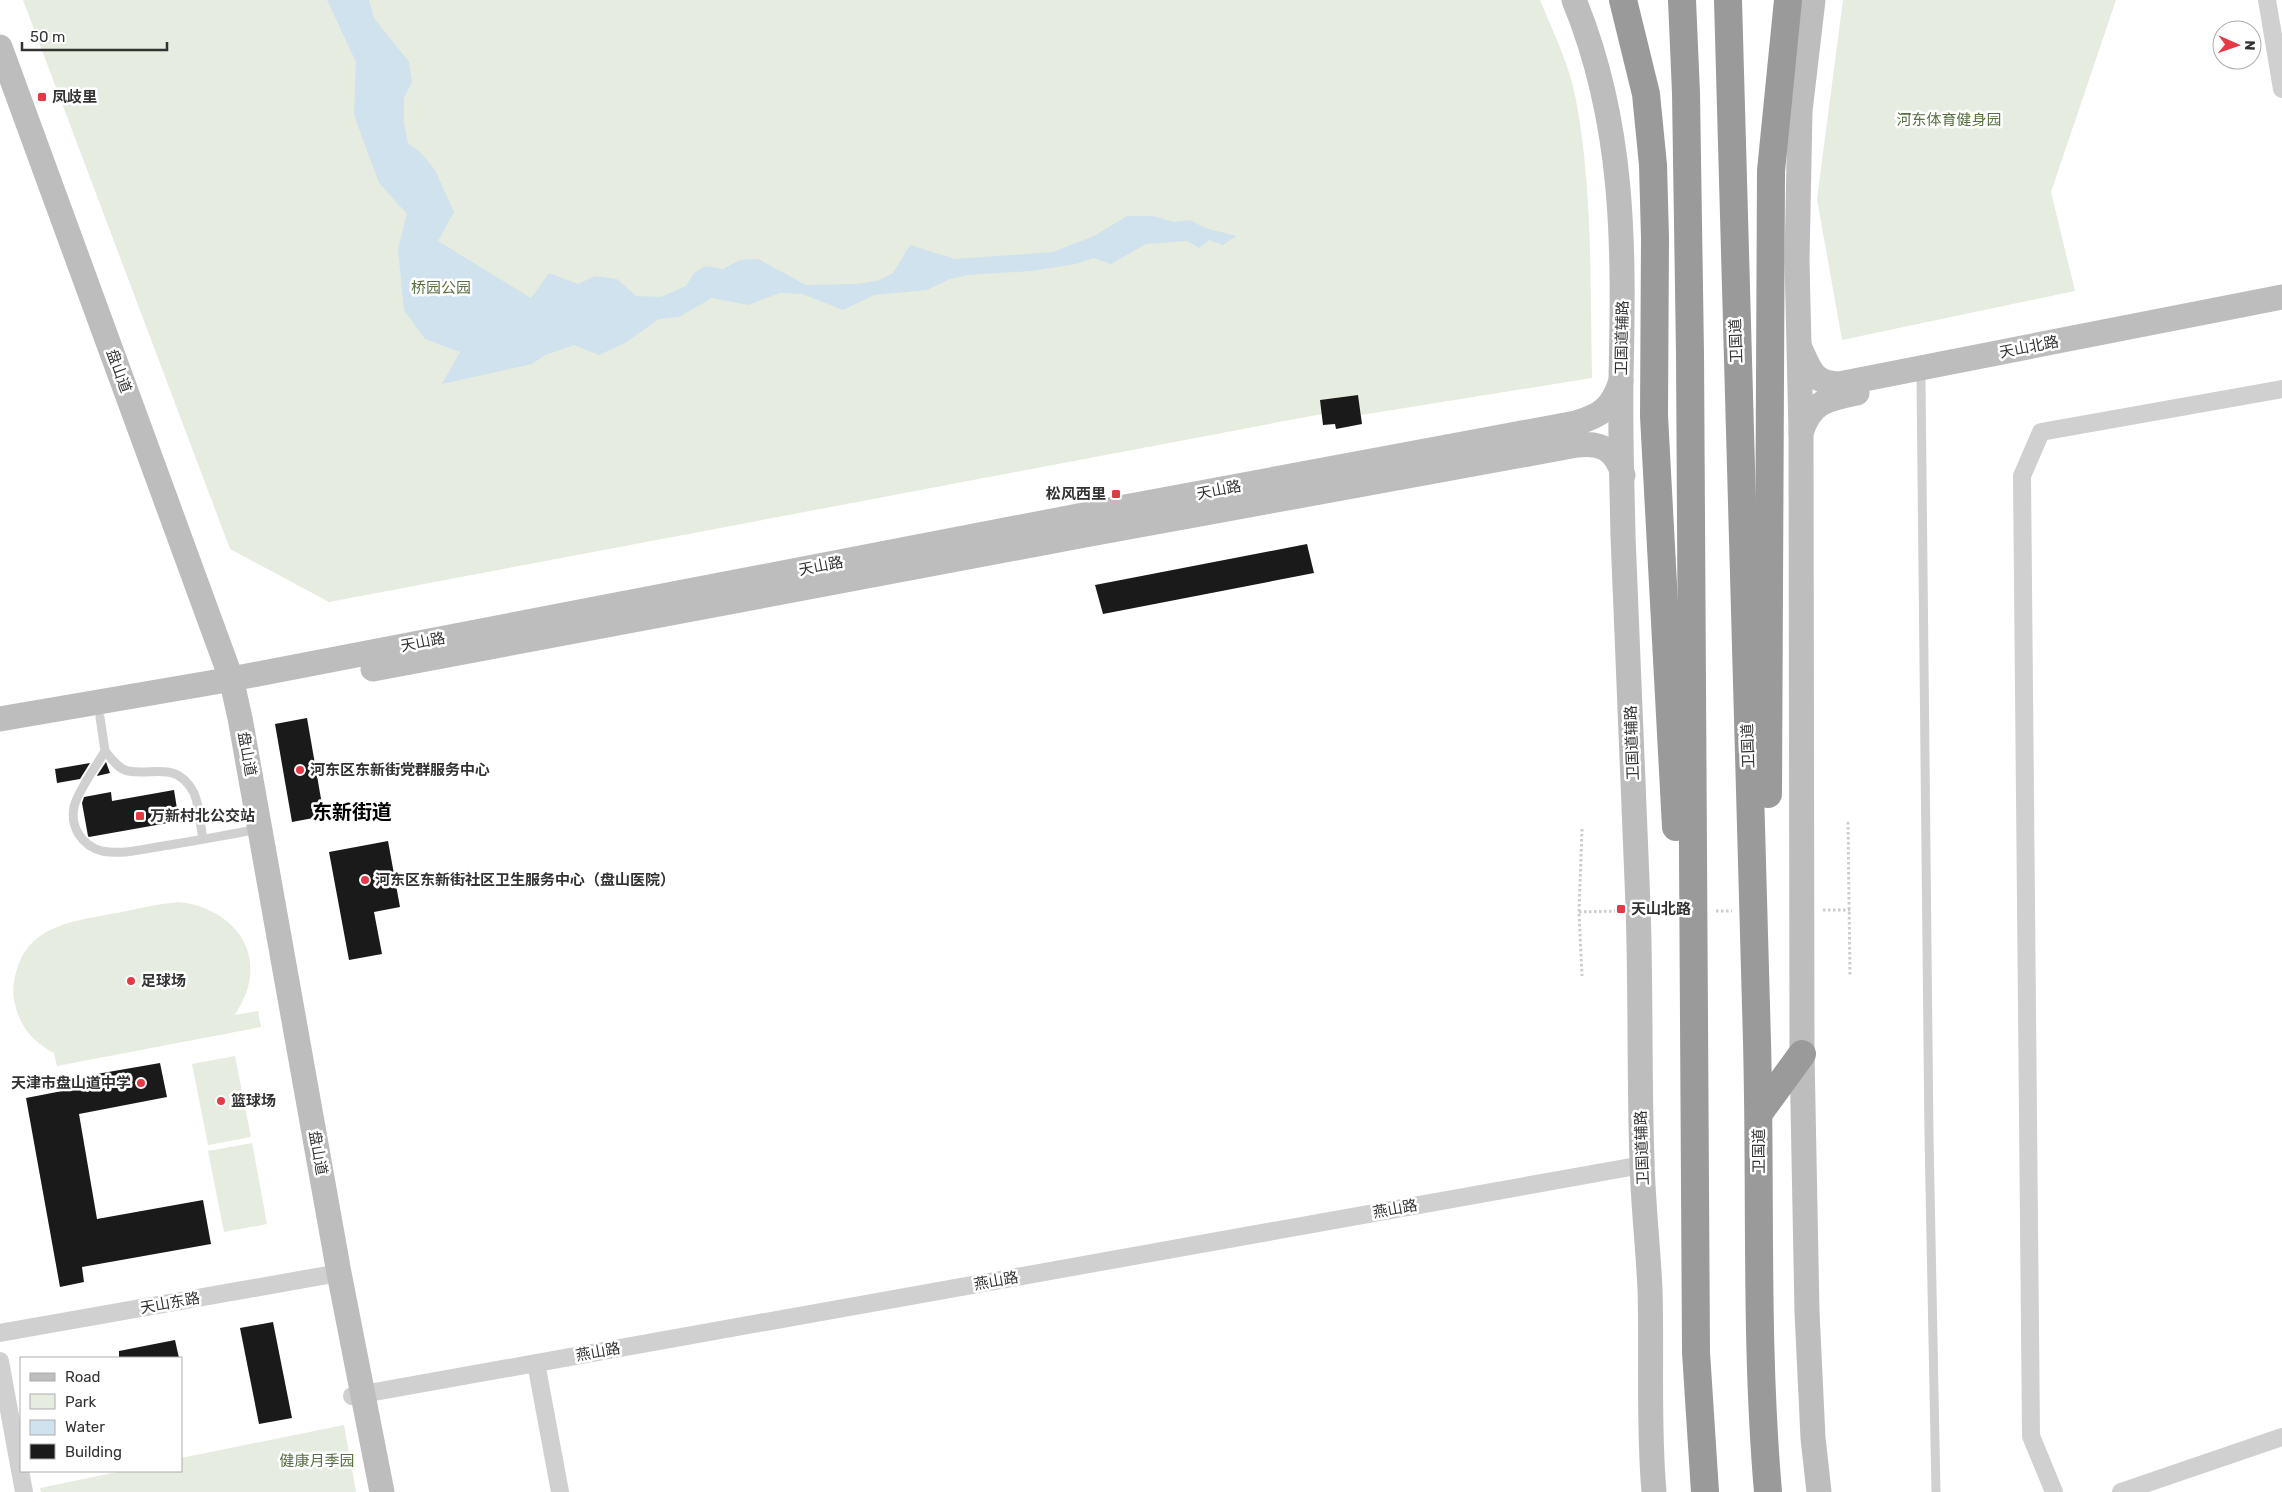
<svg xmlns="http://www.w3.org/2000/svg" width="2282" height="1492" font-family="Rubik,'Noto Sans SC',sans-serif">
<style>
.green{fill:#e6ecdf}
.water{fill:#cfe2ee}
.building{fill:#1a1a1a}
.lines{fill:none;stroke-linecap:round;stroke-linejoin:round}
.path{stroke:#cdcdcd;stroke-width:3;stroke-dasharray:2.5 2.5;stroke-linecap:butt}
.lane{stroke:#d0d0d0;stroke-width:9}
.street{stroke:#d0d0d0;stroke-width:18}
.secondary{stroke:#bdbdbd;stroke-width:25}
.highway{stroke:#9a9a9a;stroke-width:28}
.poi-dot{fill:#e63946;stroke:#fff;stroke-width:2}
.labels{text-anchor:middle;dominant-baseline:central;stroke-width:5;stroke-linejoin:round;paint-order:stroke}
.poi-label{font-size:15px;font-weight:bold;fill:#333;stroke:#fff;text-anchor:start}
.park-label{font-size:15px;fill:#56703f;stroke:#fff}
.street-label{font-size:15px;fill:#333;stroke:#fff}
.district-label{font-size:20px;font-weight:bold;fill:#000;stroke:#fff}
</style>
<rect width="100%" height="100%" fill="#fff"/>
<!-- green -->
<g class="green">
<path d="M23,0H1540C1553,32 1570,66 1576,100C1593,191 1590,285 1592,378L1361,415L1358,395L1320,400L1322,414L329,602L230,549Z"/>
<path d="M1843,0H2116L2051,192L2075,291L1842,340L1817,199Z"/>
<path d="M178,902C216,905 255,933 250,976C249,990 242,1003 235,1015L258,1011L261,1027L57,1066L54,1053C31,1041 19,1025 14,1000C12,989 14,977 18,966C32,924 79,920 117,913C137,909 157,904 178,902Z"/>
<path d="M235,1056L251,1137L208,1145L192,1064Z"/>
<path d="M252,1143L267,1224L224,1232L208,1151Z"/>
<path d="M344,1425L356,1492H41L40,1488L122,1471H181V1458Z"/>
</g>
<!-- water -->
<path class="water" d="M327,0H369L374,18L409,62L412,82L404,98V123L408,143L421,153L435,170L454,212L438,241L531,298L549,273L578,284L595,276L617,279L636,296L661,297L686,286L695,272L706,266L723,269L740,260L758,259L806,285L857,284L877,281L893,273L910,245L955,259L1053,252L1094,236L1127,216H1153L1173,222L1191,220C1204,230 1220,231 1236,236L1223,245L1209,240L1199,248L1187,241L1146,244L1111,264L1093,258L1076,264L1031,271L968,275L950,279L927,290L874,295L843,310L803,294L780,293L748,305L712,298L679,317L659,319L625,343L599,355L574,345L545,355L532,364L442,384L460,352L425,339L404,310L398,249L407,214L379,183L354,115L356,62Z"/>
<!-- building -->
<g class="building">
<path d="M1358,395L1362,424L1336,429L1335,424L1323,425L1320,400Z"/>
<path d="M1307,544L1314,573L1103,614L1095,585Z"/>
<path d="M307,718L324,816L292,822L275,724Z"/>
<path d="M106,762L110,773L97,776L98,774Z"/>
<path d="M90,763L80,779L57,783L55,769Z"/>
<path d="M174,790L179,821L89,837L88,836L82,803L84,797L111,792L112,801Z"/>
<path d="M388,841L400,907L374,912L382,954L349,960L329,852Z"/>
<path d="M160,1063L167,1097L79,1114L97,1219L203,1200L211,1244L82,1267L84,1282L60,1287L26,1098L93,1085L91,1075Z"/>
<path d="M273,1322L292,1418L259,1424L240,1328Z"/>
<path d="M175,1340L179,1358H119V1351Z"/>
</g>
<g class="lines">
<!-- path -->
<g class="path">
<path d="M1848,822L1850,976"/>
<path d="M1582,829L1579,912L1582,976"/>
<path d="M1823,910H1850"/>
<path d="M1658,911H1672"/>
<path d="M1716,911H1732"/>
<path d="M1579,912L1617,911"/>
</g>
<!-- lane -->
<g class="lane">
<path d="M1921,379L1929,1136L1936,1492"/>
<path d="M100,717L105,751C97,765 77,792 74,807C70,827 82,846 102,851C122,855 143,849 163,846C194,841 226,836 257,829"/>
<path d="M105,751C111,758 118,769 128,771C153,776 177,760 194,793C200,807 200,825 203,839"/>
</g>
<!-- street -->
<g class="street">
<path d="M2267,0L2282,89"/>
<path d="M0,1333L339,1273"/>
<path d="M0,1361L24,1492"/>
<path d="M536,1363L560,1492"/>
<path d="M352,1396L1642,1165"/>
<path d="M2054,1492L2031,1436L2022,476L2041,432L2282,389"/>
<path d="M2121,1492L2282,1437"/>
</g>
<!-- secondary -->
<g class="secondary">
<path d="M1574,0C1625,124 1624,246 1621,378C1620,430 1622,483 1623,536C1627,659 1634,782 1638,905C1641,990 1639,1076 1642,1161C1643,1204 1648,1246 1650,1289C1652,1356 1648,1425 1654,1492"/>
<path d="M1813,0L1800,111L1797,260L1801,433L1802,1054L1807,1312L1813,1438L1819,1492"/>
<path d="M0,47L231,678L240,718L339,1273L382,1492"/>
<path d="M1800,348C1810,370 1813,383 1839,384L2282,297"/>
<path d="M1801,433C1811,401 1828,399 1857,393"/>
<path d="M373,669L1085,535L1577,445C1602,442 1616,450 1623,475"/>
<path d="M0,719L221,681L1125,507L1576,423C1603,415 1612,407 1621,381"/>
</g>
<!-- highway -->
<g class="highway">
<path d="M1623,0L1646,94L1653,165L1655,238L1654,416L1676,827"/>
<path d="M1682,0L1686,93L1690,353L1696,1352L1705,1492"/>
<path d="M1728,0C1738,347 1747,695 1757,1042C1761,1192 1755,1342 1768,1492"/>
<path d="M1768,794L1771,171L1788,0"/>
<path d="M1759,1113L1802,1054"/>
</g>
</g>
<!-- markers -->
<g class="poi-dot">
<rect x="37" y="92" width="10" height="10" rx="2.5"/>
<rect x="1111" y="489" width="10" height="10" rx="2.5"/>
<circle cx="300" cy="770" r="5"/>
<rect x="135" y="811" width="10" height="10" rx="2.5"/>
<circle cx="365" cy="880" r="5"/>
<rect x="1616" y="904" width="10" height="10" rx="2.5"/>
<circle cx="131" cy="981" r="5"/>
<circle cx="141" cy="1083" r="5"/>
<circle cx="221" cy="1101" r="5"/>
</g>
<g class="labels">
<!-- poi labels -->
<g class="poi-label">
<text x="52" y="97">凤歧里</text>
<text x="1106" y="494" text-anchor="end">松风西里</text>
<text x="310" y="770">河东区东新街党群服务中心</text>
<text x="150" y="816">万新村北公交站</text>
<text x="375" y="880">河东区东新街社区卫生服务中心（盘山医院）</text>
<text x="1631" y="909">天山北路</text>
<text x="141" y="981">足球场</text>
<text x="131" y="1083" text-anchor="end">天津市盘山道中学</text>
<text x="231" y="1101">篮球场</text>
</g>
<!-- park labels -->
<g class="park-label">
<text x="1949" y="120">河东体育健身园</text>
<text x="441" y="288">桥园公园</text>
<text x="317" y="1461">健康月季园</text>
</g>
<!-- street labels -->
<g class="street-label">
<text transform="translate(1622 338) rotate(-89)">卫国道辅路</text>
<text transform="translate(1736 341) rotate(-92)">卫国道</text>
<text transform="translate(2029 347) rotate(-11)">天山北路</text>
<text transform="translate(119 371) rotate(70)">盘山道</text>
<text transform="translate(1219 490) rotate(-11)">天山路</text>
<text transform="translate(821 566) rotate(-11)">天山路</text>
<text transform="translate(423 642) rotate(-11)">天山路</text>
<text transform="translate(1632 743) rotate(-92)">卫国道辅路</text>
<text transform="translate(1748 746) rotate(-92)">卫国道</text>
<text transform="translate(247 754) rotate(80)">盘山道</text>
<text transform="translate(1642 1148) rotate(-92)">卫国道辅路</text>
<text transform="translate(1759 1151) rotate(-90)">卫国道</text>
<text transform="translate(318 1153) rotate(80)">盘山道</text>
<text transform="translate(1395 1209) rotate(-10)">燕山路</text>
<text transform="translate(996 1281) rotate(-10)">燕山路</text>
<text transform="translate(170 1303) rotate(-10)">天山东路</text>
<text transform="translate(598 1352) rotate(-10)">燕山路</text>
</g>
<!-- district labels -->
<g class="district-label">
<text x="352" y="812">东新街道</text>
</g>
</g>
<!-- legend -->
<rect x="20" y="1357" width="162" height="115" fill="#ffffff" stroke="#adadad"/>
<rect x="30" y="1373" width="25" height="8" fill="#bdbdbd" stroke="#adadad"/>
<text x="65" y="1382" font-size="15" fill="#333333">Road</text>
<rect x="30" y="1394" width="25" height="15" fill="#e6ecdf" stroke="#adadad"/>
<text x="65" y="1407" font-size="15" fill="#333333">Park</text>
<rect x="30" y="1420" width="25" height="15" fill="#cfe2ee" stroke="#adadad"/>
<text x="65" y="1432" font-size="15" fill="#333333">Water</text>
<rect x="30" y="1444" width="25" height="15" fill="#1a1a1a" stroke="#adadad"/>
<text x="65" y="1457" font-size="15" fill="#333333">Building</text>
<!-- north arrow -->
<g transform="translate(2237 45) rotate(92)"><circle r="24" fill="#ffffff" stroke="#adadad"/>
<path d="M0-4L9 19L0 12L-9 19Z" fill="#e63946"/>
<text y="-8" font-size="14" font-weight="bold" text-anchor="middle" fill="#333333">N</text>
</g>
<!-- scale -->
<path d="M22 42v8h145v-8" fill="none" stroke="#333333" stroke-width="2.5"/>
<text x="30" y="42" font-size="15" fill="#333333" stroke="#ffffff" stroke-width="4" paint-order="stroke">50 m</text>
</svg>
